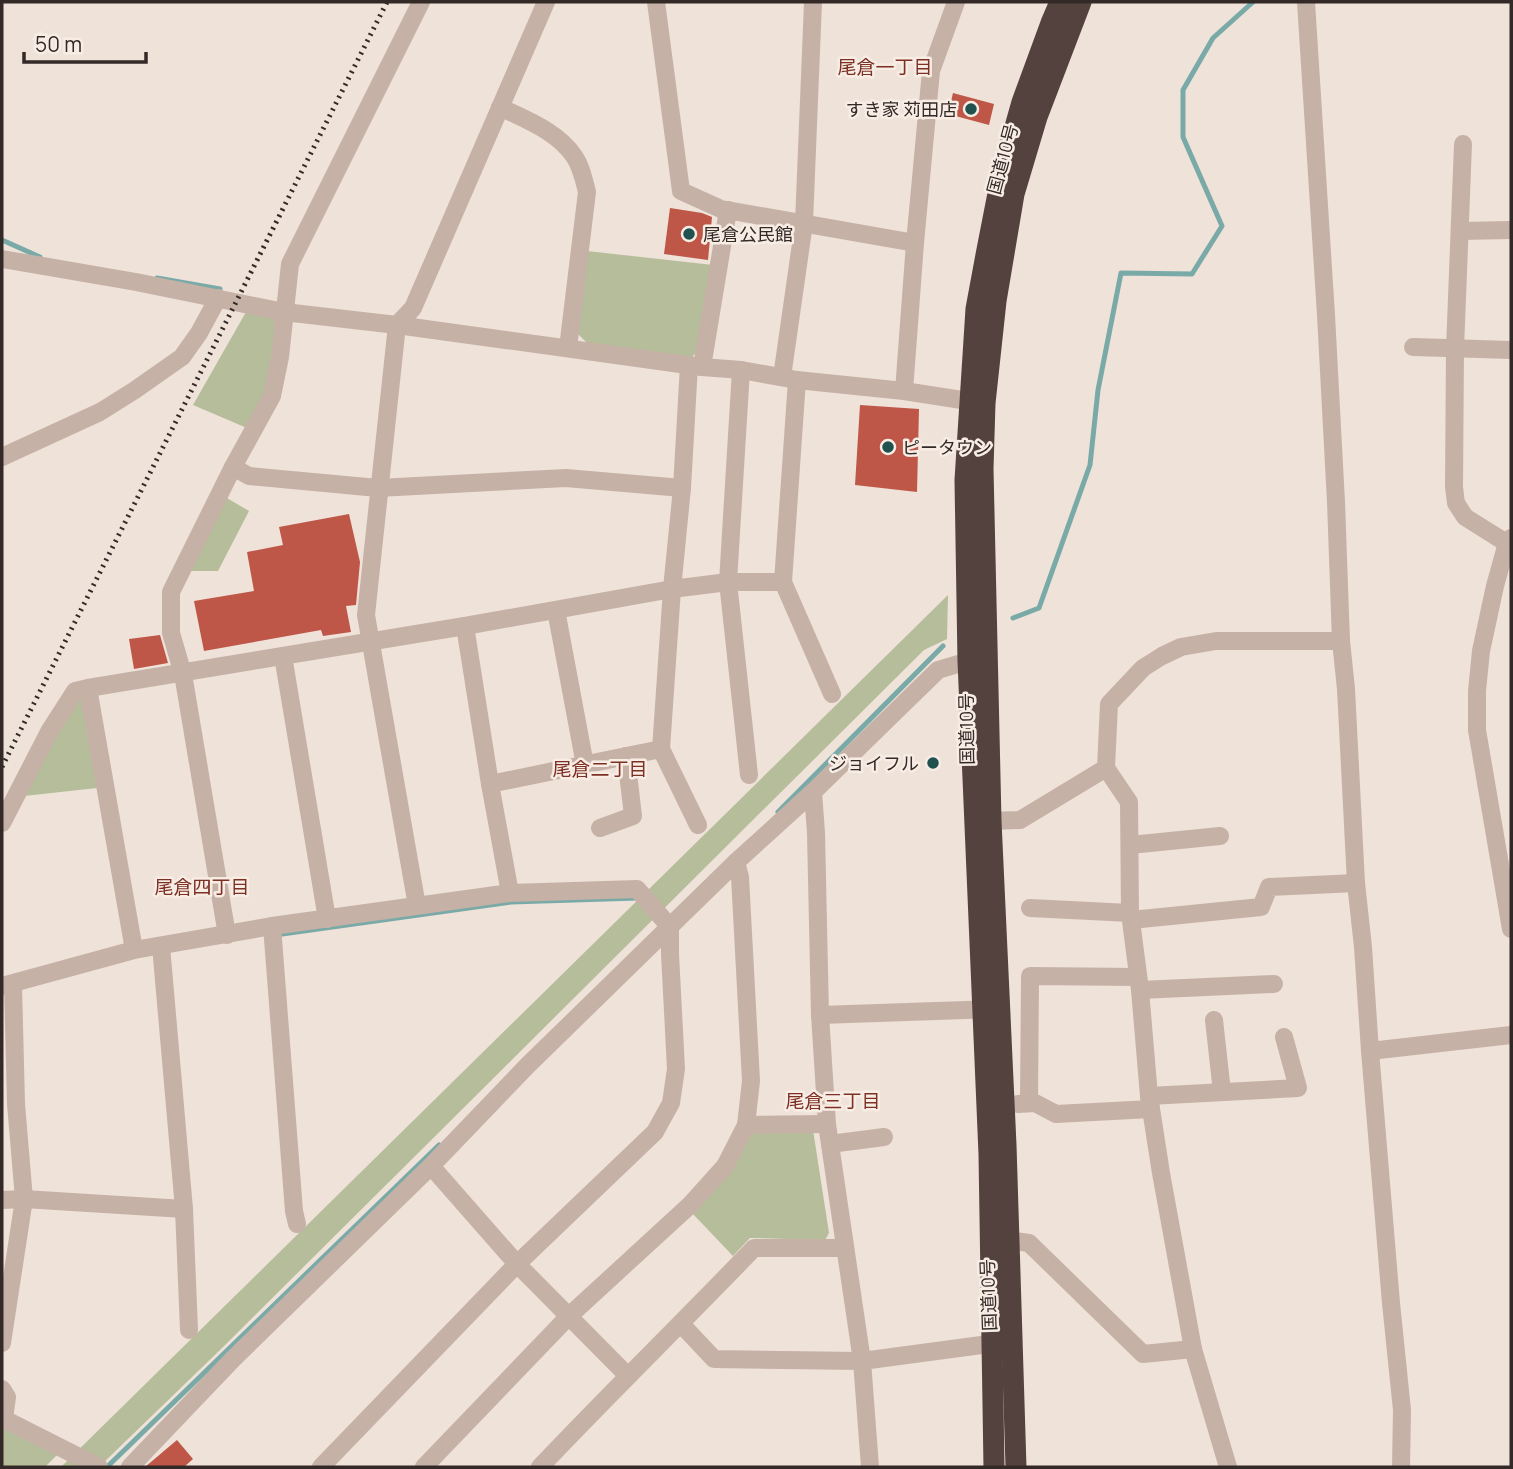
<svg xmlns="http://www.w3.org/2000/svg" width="1513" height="1469" font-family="Manrope,'Noto Sans JP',sans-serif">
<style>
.green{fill:#b5bd9a}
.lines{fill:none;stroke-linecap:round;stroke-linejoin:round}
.stream{stroke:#7aaaa7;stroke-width:5}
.building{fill:#bf5748}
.minor{stroke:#c6b1a6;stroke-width:18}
.highway{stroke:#53423e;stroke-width:21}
.rail{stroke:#332926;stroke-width:5;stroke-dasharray:2 5;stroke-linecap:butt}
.poi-dot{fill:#1f524f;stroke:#f8ede5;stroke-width:2.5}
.labels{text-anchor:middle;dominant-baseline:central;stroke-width:5;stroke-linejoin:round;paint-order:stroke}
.poi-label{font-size:18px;fill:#332926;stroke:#f8ede5;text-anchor:end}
.street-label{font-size:18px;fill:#332926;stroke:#f8ede5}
.neighbourhood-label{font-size:19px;fill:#7d3024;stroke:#f8ede5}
</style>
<rect width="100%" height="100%" fill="#efe2d9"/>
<!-- green -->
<g class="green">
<path d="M587,251L713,265L698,351L692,357L587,343L576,332Z"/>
<path d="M250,305L284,312L280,357L254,431L193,405Z"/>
<path d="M220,494L249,511L218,571H182Z"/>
<path d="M948,595L947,639L924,650L220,1350L99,1467H61Z"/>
<path d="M88,688L106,787L15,797L50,730Z"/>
<path d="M753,1128L813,1130L829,1233L825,1240L750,1238L733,1256L692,1213Z"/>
<path d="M2,1422L63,1449L45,1467H2Z"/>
</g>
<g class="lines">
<!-- stream -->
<g class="stream">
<path d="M2,240L40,257"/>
<path d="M157,278L220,289"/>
<path d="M1013,618L1039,608L1090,465L1098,390L1121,273L1192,274L1222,226L1183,137V90L1213,38L1253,2"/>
<path d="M778,812L943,646"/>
<path d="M275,935L511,902L638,898"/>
<path d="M107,1467L439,1145"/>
</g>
</g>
<!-- building -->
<g class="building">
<path d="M953,93L994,104L989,125L948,114Z"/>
<path d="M670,208L702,213L712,217L708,260L664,254Z"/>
<path d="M860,405L919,409L917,492L855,485Z"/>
<path d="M349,514L360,562L356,605L346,606L351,632L323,636L321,630L204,651L194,601L254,591L247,552L283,545L279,527Z"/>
<path d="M160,635L168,663L134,669L129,639Z"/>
<path d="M177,1440L193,1459L184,1467H145Z"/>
</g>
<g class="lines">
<!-- minor -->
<g class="minor">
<path d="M656,2L681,191L721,209L915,243"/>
<path d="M1306,2L1326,315L1336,502L1341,641L1346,689L1356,883L1363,947L1370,1051L1391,1303L1402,1410L1401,1467"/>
<path d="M500,107C526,120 557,131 574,156C581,166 584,180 587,192L568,348"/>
<path d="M1463,144L1455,349L1454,487L1456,503L1465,517L1511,546"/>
<path d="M1461,231L1511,230"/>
<path d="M2,259L136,282L284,312L397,325L702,367L741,370L797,380L904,391L981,403"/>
<path d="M1413,347L1511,350"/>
<path d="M689,365L682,488L672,589L661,749L698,825"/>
<path d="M702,367L728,210"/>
<path d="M741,370L728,582L749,775"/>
<path d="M782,377L804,223L813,2"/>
<path d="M797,380L783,582L832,694"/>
<path d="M904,391L915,243L931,71L956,2"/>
<path d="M2,457L100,412L135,390L182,357L199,333L218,298"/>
<path d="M233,467L249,476L378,488L566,478L682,488"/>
<path d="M1511,538L1507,543L1495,586L1481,651L1477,691V730L1511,929"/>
<path d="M556,610L585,765"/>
<path d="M465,626L490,784L510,893"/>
<path d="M283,656L327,919"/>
<path d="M490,784L661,749"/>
<path d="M813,792L816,833L820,1015L827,1124L862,1361L870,1467"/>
<path d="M991,821L1020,820L1106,768"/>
<path d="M2,823L50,730L75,691L88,688"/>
<path d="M600,828L633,816L626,756"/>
<path d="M1130,845L1220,836"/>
<path d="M417,906L366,615L397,325L413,308L546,2"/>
<path d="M1030,908L1130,913"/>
<path d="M1131,920L1261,907L1269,887L1356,883"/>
<path d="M272,926L294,1211L297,1224"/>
<path d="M227,935L183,674L171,633V592L233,467L272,396L280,357L290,264L421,2"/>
<path d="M161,946L184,1209L189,1330"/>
<path d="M134,950L88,688L465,626L672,589L728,582H783"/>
<path d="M2,986L134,950L272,926L510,893L637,889L670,927V954L676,1069L671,1103L655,1132L517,1264L321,1467"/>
<path d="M1140,990L1274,984"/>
<path d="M820,1015L995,1009"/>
<path d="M1214,1020L1222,1092"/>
<path d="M1370,1051L1511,1035"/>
<path d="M1149,1096L1298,1088L1284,1037"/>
<path d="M1029,1103L1030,976L1138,977"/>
<path d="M1018,1104L1035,1103L1056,1114L1151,1109"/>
<path d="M746,1125L827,1124"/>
<path d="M830,1144L884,1137"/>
<path d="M431,1166L517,1264L627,1375"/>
<path d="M2,1200L24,1199L184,1209"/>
<path d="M997,1242L1009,1240L1029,1243L1143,1354L1193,1349"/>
<path d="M681,1324L714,1359L862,1361L1004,1342"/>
<path d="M2,1343L24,1199L16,1104L13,984"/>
<path d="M2,1389L7,1397L4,1419L99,1467"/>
<path d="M130,1467L233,1359L431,1166L527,1066L736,862L813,792L938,670L968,661L975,653"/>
<path d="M424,1467L569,1316L690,1205L725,1166L746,1125L751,1081L740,877L736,862"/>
<path d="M540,1467C610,1393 683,1322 754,1248H845"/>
<path d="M1228,1467L1193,1349L1161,1173L1149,1096L1140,990L1130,913L1129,802L1106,768L1109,704L1143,668L1162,656L1181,647L1216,641H1341"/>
</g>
<!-- highway -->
<g class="highway">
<path d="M994,1467L989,1154L968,661L965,480L976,309L986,255L1002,173L1022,102L1051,23L1060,2"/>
<path d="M1016,1467L1006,1145L991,821L983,469L985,403L996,301L1014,194L1037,117L1081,2"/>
</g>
<!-- rail -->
<path class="rail" d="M2,767L387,2"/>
</g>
<!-- markers -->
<g class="poi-dot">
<circle cx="971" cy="109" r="7"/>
<circle cx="689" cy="234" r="7"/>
<circle cx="888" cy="447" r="7"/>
<circle cx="933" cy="763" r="7"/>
</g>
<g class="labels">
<!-- poi labels -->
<g class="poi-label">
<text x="957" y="109">すき家 苅田店</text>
<text x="703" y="234" text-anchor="start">尾倉公民館</text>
<text x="902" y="447" text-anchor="start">ピータウン</text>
<text x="919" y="763">ジョイフル</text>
</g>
<!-- street labels -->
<g class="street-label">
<text transform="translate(1002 159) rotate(-75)">国道10号</text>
<text transform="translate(966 729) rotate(-91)">国道10号</text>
<text transform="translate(988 1295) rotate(-92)">国道10号</text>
</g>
<!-- neighbourhood labels -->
<g class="neighbourhood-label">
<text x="885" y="67">尾倉一丁目</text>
<text x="600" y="769">尾倉二丁目</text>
<text x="202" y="887">尾倉四丁目</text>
<text x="833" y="1101">尾倉三丁目</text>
</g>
</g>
<!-- border -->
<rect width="1513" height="1469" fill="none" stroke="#332926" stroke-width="7"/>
<!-- scale -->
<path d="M24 52v10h122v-10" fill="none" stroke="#332926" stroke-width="3.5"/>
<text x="35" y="52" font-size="21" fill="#332926" stroke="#f8ede5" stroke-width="5" paint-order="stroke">50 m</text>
</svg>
